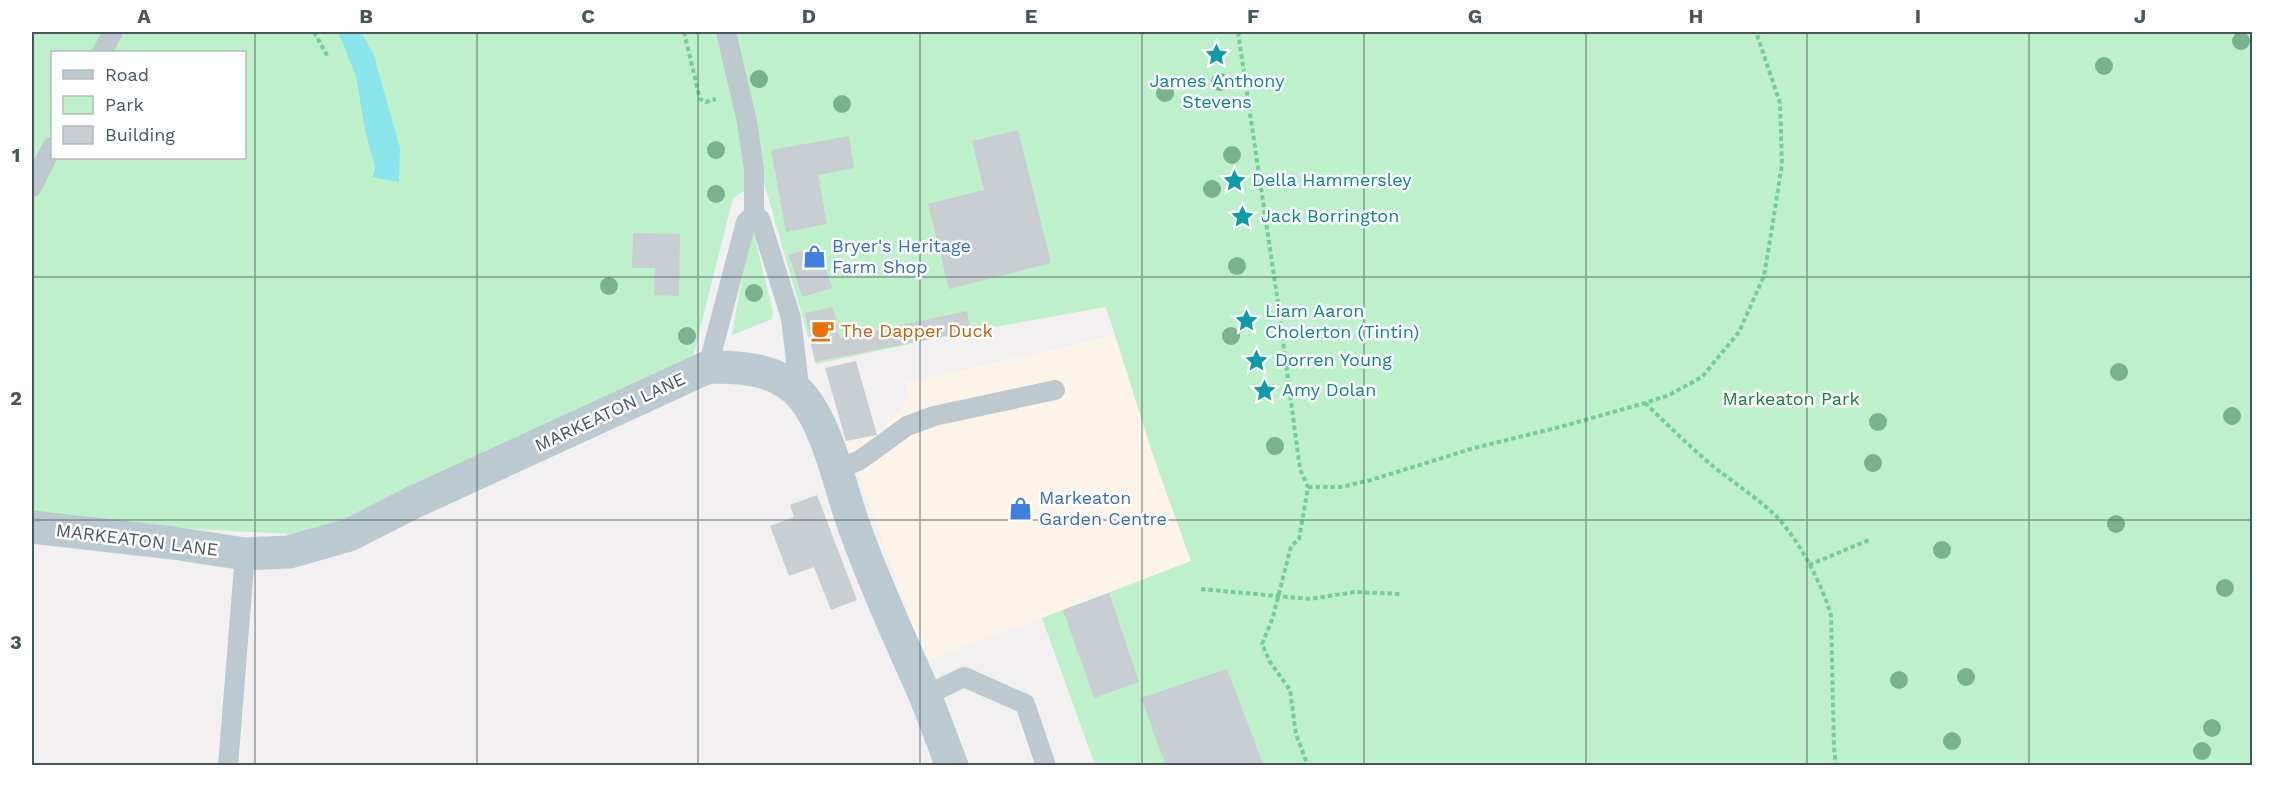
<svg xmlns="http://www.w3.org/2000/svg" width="2284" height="797" font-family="'Work Sans',sans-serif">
	<rect width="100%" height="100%" fill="#f2f0f0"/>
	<path fill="#fcf4e9" d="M1115,335L1153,455L1191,562L926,661L846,441L877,435L908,400L906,383Z"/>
	<path fill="#bef0cb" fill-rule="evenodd" d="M32,32H2252V765H1095L1042,618L1191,561L1153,455L1106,307L971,331L816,364L763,179L733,198L692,361L445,470L359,515L294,534L152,527L32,511ZM52,52H244V158H52Z
		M753,230L773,312L772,319L732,335L750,232Z"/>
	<path fill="#8be5ed" d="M338,32H361L373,53L400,148L399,182L372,177L375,170L374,163L365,130L356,76Z"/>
	<path fill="#c9ced2" d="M1018,130L1051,263L949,289L928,204L984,190L972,141Z
		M849,136L854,168L818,175L827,224L786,232L771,150Z
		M633,233L680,234L679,296L654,295L655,268H632Z
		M818,245L832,288L802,297L789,255Z
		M833,307L840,338L967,311L971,331L815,362L805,313Z
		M856,361L877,435L846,441L825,368Z
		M817,495L857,600L831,610L814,567L789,576L770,526L794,517L790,505Z
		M1109,593L1139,682L1094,698L1063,610Z
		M1227,669L1264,766H1166L1141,698Z"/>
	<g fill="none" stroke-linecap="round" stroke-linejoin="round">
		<path stroke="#76ce97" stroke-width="4" stroke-dasharray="4.5 3" stroke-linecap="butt" d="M314,32L328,57
			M684,32L700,99L706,102L716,99
			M1238,32L1277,296L1300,469L1308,487L1299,539L1291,546L1273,617L1262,644L1270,662L1290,690L1296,734L1308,766
			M1645,403C1668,425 1691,448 1715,468C1735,483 1755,497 1773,513C1797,536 1823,585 1831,616L1834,748L1836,766
			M1308,487H1341L1371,480L1474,448L1560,427L1645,403L1669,395L1702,377L1739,332L1764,276L1773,222L1782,164L1780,103L1756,32
			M1809,565L1869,540
			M1201,589L1310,599L1355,592L1401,594"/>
		<path stroke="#bdc9cf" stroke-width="20" d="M726,32L747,122L754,169V215
			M102,52L113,32
			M32,187L52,147
			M708,367L746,222L754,215L760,219L791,318L800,394
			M836,470L860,460L907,426L934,416L1055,390
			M925,696L964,677L1025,704L1046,766
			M228,766L245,554"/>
		<path stroke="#bbc9d1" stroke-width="33" d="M32,527L173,543L245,554L289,552L349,535L412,503L708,367C740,367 777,368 801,395C829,427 840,489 855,529C875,585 900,639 924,693C934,717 942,741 952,766"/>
	</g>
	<g fill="#7ab28e">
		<circle cx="2241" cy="41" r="9"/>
		<circle cx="2104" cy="66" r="9"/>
		<circle cx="759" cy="79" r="9"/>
		<circle cx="1220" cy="82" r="9"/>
		<circle cx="1165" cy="93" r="9"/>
		<circle cx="842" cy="104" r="9"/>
		<circle cx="716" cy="150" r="9"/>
		<circle cx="1232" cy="155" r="9"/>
		<circle cx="1212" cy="189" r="9"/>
		<circle cx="716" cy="194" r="9"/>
		<circle cx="1237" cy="266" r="9"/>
		<circle cx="609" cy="286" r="9"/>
		<circle cx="754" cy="293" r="9"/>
		<circle cx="687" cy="336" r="9"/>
		<circle cx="1231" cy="336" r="9"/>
		<circle cx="2119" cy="372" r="9"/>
		<circle cx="2232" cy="416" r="9"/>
		<circle cx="1878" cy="422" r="9"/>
		<circle cx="1275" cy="446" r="9"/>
		<circle cx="1873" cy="463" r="9"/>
		<circle cx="2116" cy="524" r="9"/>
		<circle cx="1942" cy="550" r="9"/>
		<circle cx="2225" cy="588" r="9"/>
		<circle cx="1966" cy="677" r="9"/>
		<circle cx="1899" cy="680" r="9"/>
		<circle cx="2212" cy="728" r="9"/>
		<circle cx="1952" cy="741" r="9"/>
		<circle cx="2202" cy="751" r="9"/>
	</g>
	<path fill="none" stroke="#47565d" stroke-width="1.5" stroke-opacity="0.55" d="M255,32V766M477,32V766M698,32V766M920,32V766M1142,32V766M1364,32V766M1586,32V766M1807,32V766M2029,32V766M32,277H2252M32,520H2252"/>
	<defs>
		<symbol id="sight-bare" viewBox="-9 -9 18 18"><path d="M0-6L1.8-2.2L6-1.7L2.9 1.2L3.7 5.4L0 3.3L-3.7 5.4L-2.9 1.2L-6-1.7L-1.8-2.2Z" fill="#0f9aa8" stroke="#fff" stroke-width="2.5" paint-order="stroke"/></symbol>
		<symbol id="shop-bare" viewBox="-9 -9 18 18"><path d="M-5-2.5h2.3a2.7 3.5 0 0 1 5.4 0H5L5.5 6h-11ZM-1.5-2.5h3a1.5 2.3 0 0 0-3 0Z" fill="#3f7fe0" stroke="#fff" stroke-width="2.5" paint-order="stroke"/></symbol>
		<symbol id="cafe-bare" viewBox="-9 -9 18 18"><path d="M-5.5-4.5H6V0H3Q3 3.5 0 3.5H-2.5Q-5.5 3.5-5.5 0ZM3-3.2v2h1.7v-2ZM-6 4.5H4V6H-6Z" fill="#e8710a" stroke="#fff" stroke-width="2.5" paint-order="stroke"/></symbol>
	</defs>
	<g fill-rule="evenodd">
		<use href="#sight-bare" x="1200" y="38" width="33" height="33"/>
		<use href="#sight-bare" x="1218" y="164" width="33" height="33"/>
		<use href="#sight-bare" x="1226" y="200" width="33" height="33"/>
		<use href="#shop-bare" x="798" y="240" width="33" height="33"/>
		<use href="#sight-bare" x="1230" y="304" width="33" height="33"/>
		<use href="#cafe-bare" x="806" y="314" width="33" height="33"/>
		<use href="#sight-bare" x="1240" y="344" width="33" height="33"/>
		<use href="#sight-bare" x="1248" y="374" width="33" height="33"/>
		<use href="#shop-bare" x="1004" y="492" width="33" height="33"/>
	</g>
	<g text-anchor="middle" stroke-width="5" stroke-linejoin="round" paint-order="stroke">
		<g font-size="18" fill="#0d838f" stroke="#fff" text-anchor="start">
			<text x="1217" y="87" text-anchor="middle">James Anthony<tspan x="1217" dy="21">Stevens</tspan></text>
			<text x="1252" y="186">Della Hammersley</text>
			<text x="1261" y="222">Jack Borrington</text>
			<text x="1265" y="317">Liam Aaron<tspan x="1265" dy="21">Cholerton (Tintin)</tspan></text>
			<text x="1275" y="366">Dorren Young</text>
			<text x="1282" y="396">Amy Dolan</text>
		</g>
		<g font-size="18" fill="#366cbe" stroke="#fff" text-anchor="start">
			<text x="832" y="252">Bryer's Heritage<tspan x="832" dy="21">Farm Shop</tspan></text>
			<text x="1039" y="504">Markeaton<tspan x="1039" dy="21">Garden Centre</tspan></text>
		</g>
		<g font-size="18" fill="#c56008" stroke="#fff" text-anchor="start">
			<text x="841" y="337">The Dapper Duck</text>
		</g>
		<g font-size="18" fill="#17803d" stroke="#fff">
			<text x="1791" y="405">Markeaton Park</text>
		</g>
		<g font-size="18" fill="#47565d" stroke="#fff">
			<text transform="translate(610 412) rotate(-25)" y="6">MARKEATON LANE</text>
			<text transform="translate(137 540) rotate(7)" y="6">MARKEATON LANE</text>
		</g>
	</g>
	<rect width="2284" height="797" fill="none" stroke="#ffffff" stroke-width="66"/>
	<rect x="51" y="51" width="195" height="108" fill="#ffffff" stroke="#b5bbbe" stroke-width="1.5"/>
	<rect x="63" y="70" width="30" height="9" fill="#bbc9d1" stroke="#b5bbbe" stroke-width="1.5"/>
	<text x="105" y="81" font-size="18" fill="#47565d">Road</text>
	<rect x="63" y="96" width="30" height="18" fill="#bef0cb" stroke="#b5bbbe" stroke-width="1.5"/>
	<text x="105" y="111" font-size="18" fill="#47565d">Park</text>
	<rect x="63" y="126" width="30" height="18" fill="#c9ced2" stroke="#b5bbbe" stroke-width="1.5"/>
	<text x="105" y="141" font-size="18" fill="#47565d">Building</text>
	<rect x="33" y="33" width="2218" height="731" fill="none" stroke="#47565d" stroke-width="2"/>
	<g font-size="20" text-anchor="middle" font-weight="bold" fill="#47565d">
		<text x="144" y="23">A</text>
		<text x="366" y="23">B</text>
		<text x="588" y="23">C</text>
		<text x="809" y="23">D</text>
		<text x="1031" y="23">E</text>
		<text x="1253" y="23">F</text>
		<text x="1475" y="23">G</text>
		<text x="1696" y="23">H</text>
		<text x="1918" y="23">I</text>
		<text x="2140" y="23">J</text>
		<text x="16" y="162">1</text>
		<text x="16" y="405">2</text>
		<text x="16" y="649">3</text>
	</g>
</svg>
